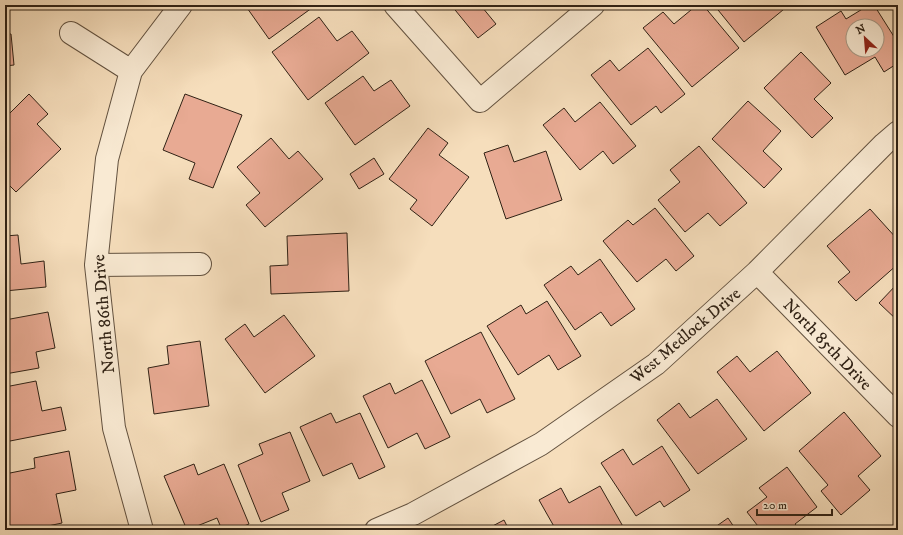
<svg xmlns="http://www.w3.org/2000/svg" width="903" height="535" font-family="'IM FELL DW Pica',serif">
	<rect width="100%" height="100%" fill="#f6debc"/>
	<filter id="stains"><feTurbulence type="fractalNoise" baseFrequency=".005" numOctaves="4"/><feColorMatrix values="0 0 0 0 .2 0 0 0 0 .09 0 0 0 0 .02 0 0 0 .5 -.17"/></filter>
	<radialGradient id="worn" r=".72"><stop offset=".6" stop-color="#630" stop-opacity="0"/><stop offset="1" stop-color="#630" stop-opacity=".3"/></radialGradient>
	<path fill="#e8aa93" stroke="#302215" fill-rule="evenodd" d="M245,5H316L269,39Z
		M451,5H484L482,7L496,24L478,38Z
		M697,5H703L739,48L692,87L643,28L663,12L674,24Z
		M714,5H789L744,42Z
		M869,5H874L898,43V63L884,72L875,57L845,75L816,27L841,11L846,19ZM853,26H877V50H853Z
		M319,17L337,41L352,31L369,53L308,100L272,52Z
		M5,34H11L14,65L5,66Z
		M648,48L685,94L661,113L656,106L631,125L591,75L610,60L619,71Z
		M801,52L831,83L814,99L833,118L812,138L764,88Z
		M363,76L374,91L391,80L410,106L355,145L325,103Z
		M29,94L48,114L37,124L61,149L16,192L5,181V118Z
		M185,94L242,115L213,188L189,179L195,163L163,150Z
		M748,101L781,131L763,151L782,169L764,188L712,139Z
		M600,102L636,146L613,164L603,151L580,170L543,125L564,108L575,122Z
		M428,128L448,143L439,155L469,177L432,226L410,209L417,200L389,179Z
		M271,138L289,159L298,151L323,179L265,227L246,205L260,193L237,167Z
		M508,145L514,162L546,151L562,200L506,219L484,153Z
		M699,146L747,203L720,226L708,213L685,232L658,200L680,182L670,170Z
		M374,158L384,174L359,189L350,174Z
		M655,208L694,256L676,271L666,259L637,282L603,241L628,220L633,225Z
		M870,209L898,240V264L856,301L838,282L850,272L827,246Z
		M347,233L349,291L271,294L270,266L288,265L287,236Z
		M18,235L21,264L44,261L46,287L5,291V236Z
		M600,259L635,309L611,326L601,312L575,330L544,285L571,266L578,275Z
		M898,283V321L879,303Z
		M547,301L581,356L558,370L549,355L518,375L487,326L521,305L526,314Z
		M48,312L55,348L36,352L39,368L5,374V320Z
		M284,315L315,356L265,393L225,339L245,324L254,337Z
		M481,332L515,399L487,413L480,399L451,414L425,361Z
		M200,341L209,406L154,414L148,368L169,364L167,346Z
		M777,351L811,393L764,431L717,372L737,356L750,372Z
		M422,380L450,437L425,449L417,433L388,448L363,396L390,383L395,394Z
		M36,381L42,411L61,407L66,430L5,442V387Z
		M717,399L747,439L698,474L657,420L679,403L690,418Z
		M844,412L881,456L858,476L870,490L841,515L821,491L828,485L799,451Z
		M331,413L336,423L360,413L385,467L359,479L352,463L323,476L300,427Z
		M290,432L310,481L282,493L289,510L261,522L238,465L263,454L259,444Z
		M662,446L690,490L664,507L660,501L636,516L601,463L623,449L633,465Z
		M69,451L76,490L56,494L62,523L29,530H5V474L35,468L34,458Z
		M194,464L198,475L224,464L249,524L234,530H222L217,518L187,530L164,476Z
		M787,467L817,507L795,524L800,530H761L747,512L767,497L759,488Z
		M600,486L625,530H556L539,500L561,488L569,503Z
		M728,518L736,530H711Z
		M504,520L509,530H485Z"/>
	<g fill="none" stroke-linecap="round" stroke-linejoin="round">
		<defs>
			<path id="street" d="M395,5L480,101L593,5
				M71,33L131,71
				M96,265L200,264
				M757,272L898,416
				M142,530L114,428L96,265L107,159L131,71L181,5
				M376,530L413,514L541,444L656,364L757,272L884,144L898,132"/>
		</defs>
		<use href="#street" stroke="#62513f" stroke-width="24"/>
		<use href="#street" stroke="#f9ead3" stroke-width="22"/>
	</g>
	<g text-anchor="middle" stroke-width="3" stroke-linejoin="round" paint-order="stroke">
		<g font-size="17" fill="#302215" stroke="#f9ead3">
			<text transform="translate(103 314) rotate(-95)" y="6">North 86th Drive</text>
			<text transform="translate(685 335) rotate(-40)" y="6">West Medlock Drive</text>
			<text transform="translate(828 344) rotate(46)" y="6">North 85th Drive</text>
		</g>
	</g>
	<rect width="903" height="535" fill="none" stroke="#f6debc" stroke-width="20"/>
	<rect x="6" y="6" width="891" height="523" fill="none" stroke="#302215" stroke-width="2"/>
	<rect x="10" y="10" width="883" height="515" fill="none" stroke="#302215"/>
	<g transform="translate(865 38) rotate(334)"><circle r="19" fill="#f9ead3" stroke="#a99a87"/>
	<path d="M0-3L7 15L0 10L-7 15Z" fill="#8f2418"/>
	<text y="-6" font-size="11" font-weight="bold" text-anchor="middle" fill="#302215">N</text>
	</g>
	<path d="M757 509v6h75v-6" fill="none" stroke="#302215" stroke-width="2"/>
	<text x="763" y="509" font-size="12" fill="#302215" stroke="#f9ead3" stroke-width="3" paint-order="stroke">20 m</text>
	<rect width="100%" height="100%" filter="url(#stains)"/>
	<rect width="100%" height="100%" fill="url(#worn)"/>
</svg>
